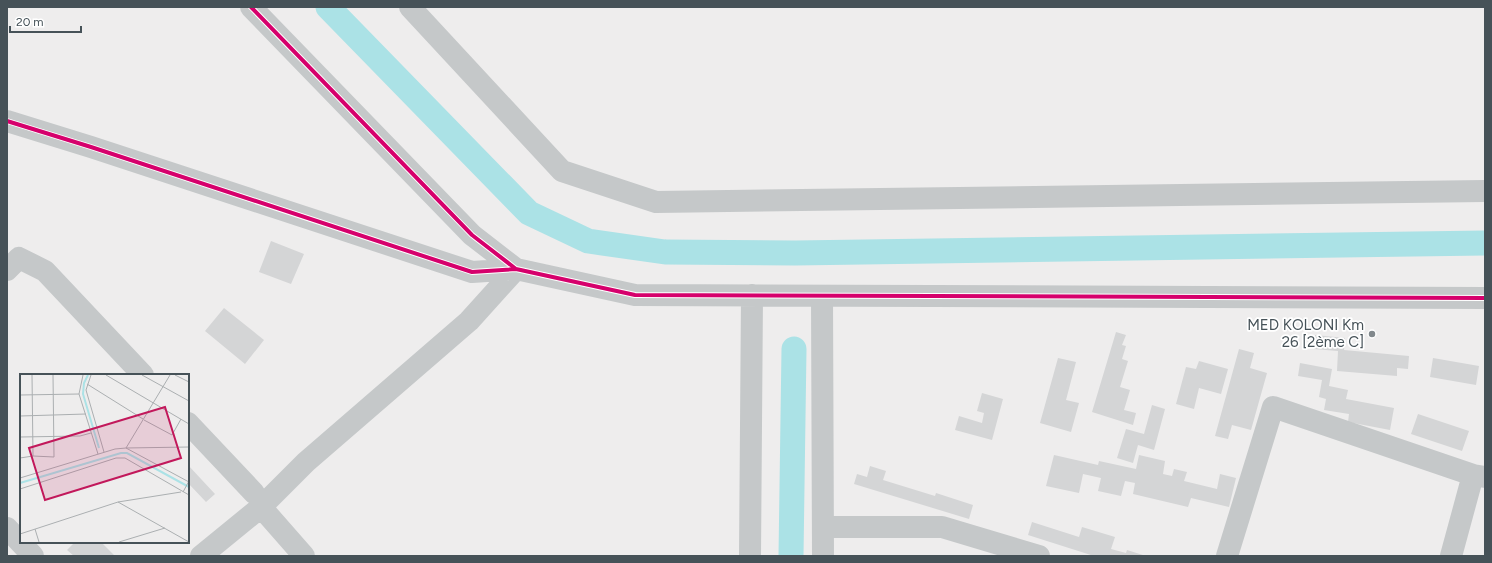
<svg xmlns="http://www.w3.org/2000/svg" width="1492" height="563" font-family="Figtree,sans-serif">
	<rect width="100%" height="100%" fill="#eeeded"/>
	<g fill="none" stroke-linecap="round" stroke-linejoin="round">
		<path stroke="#abe2e6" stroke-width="25" d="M328,7L529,213L588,241L665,252L795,253L1485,243
			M791,556L794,349"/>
	</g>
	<path fill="#d4d5d6" d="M271,241L304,254L291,284L259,272Z
		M224,308L264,340L245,364L205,331Z
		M1116,332L1126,335L1122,345L1126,346L1122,359L1128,361L1120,387L1130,390L1124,410L1136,413L1133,425L1092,412Z
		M1315,335L1345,338L1344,350L1409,356L1408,369L1397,368V376L1337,371L1338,351L1314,349Z
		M1239,349L1254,353L1250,368L1267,373L1251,430L1232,425L1228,439L1215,436Z
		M1058,358L1076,362L1066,400L1079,403L1071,432L1040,423Z
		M1433,358L1479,366L1476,385L1430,377Z
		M1199,361L1228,369L1221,394L1199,388L1194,409L1176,404L1186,367L1196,369Z
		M1300,363L1332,369L1329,386L1348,390L1346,399L1394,408L1390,430L1348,422L1349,414L1324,410L1326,399L1319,397L1322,380L1298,376Z
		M982,393L1003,399L992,440L955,430L959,416L982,423L984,413L977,411Z
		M1152,405L1165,409L1154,450L1138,445L1133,463L1117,458L1126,429L1144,434Z
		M1418,414L1469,431L1462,451L1411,434Z
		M1054,455L1098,465L1099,461L1136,469L1139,455L1165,461L1163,474L1172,476L1174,469L1187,472L1184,481L1217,489L1220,474L1236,478L1229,507L1191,498L1188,507L1133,494L1135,483L1125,481L1121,496L1098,491L1101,478L1083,474L1079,493L1046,486Z
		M188,465L215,494L206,502L188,483Z
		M870,466L886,471L883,480L935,496L936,493L973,505L969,519L854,484L857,474L867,477Z
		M1032,522L1079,537L1082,527L1115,537L1111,549L1126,553L1127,550L1146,556H1094L1028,535Z
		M75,542H101L115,556H74L67,550Z"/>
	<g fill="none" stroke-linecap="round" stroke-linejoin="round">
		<path stroke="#c5c8c9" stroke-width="22" d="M251,7L472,235L516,269L635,295L1485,298
			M410,7L562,171L656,202L1485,191
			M7,121L91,147L472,272L516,269
			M7,270L19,258L45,271L143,375
			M822,296L823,556
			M188,423L254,493
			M261,507L304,556
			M823,527H942L1039,556
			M7,528L33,556
			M201,556L261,507L306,462L469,321L516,269
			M750,556L752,295
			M1227,556L1273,407L1473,475
			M1451,556L1473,475L1485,477"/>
		<defs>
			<path id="cycleway" d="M251,7L472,235L516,269L635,295L1485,298
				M7,121L91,147L472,272L516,269"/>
		</defs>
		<use href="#cycleway" stroke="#fff" stroke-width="6"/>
		<use href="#cycleway" stroke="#d6006c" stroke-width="4"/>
	</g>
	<circle fill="#81888c" stroke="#fff" stroke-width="1.5" cx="1372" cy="334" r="4"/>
	<g text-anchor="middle" stroke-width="3.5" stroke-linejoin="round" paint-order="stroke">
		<g font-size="15" fill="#465258" stroke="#fff" text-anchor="end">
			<text x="1364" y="330">MED KOLONI Km<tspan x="1364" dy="17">26 [2ème C]</tspan></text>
		</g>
	</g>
	<g transform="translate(20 374)">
		<rect width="169" height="169" fill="#eeeded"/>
		<path fill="none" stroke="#abe2e6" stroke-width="2" d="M68,1L64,9L63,20L79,74M0,109L101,79H107L169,113"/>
		<path fill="none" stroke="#abafb1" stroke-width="1" d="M63,1L59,20L78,80M71,1L66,16L84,78M86,1L169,50M122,1L169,27M155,1L169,8M67,10L123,45M0,21L59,20M0,42L66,40M124,46L152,61L161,45M0,63L60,62L71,59M106,74L150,1M106,74L169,73M13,82L34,83L33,1M0,84L13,82L12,1M0,104L95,75L106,74L169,108M0,115L96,84H105L169,121M163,118L169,107M98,128L169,168M15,155L19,168M0,160L98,128L161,118M99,168L145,154"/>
		<path fill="#c2185b" fill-opacity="0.15" stroke="#c2185b" stroke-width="2" d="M145,33L161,84L25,126L9,74Z"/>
		<rect width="169" height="169" fill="none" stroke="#465258" stroke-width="2"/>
	</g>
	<rect width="1492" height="563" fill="none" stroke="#465258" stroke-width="16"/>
	<path d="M10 26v6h71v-6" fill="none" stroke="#465258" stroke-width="2"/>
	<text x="16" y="26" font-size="12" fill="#465258" stroke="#ffffff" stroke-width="3" paint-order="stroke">20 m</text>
</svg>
